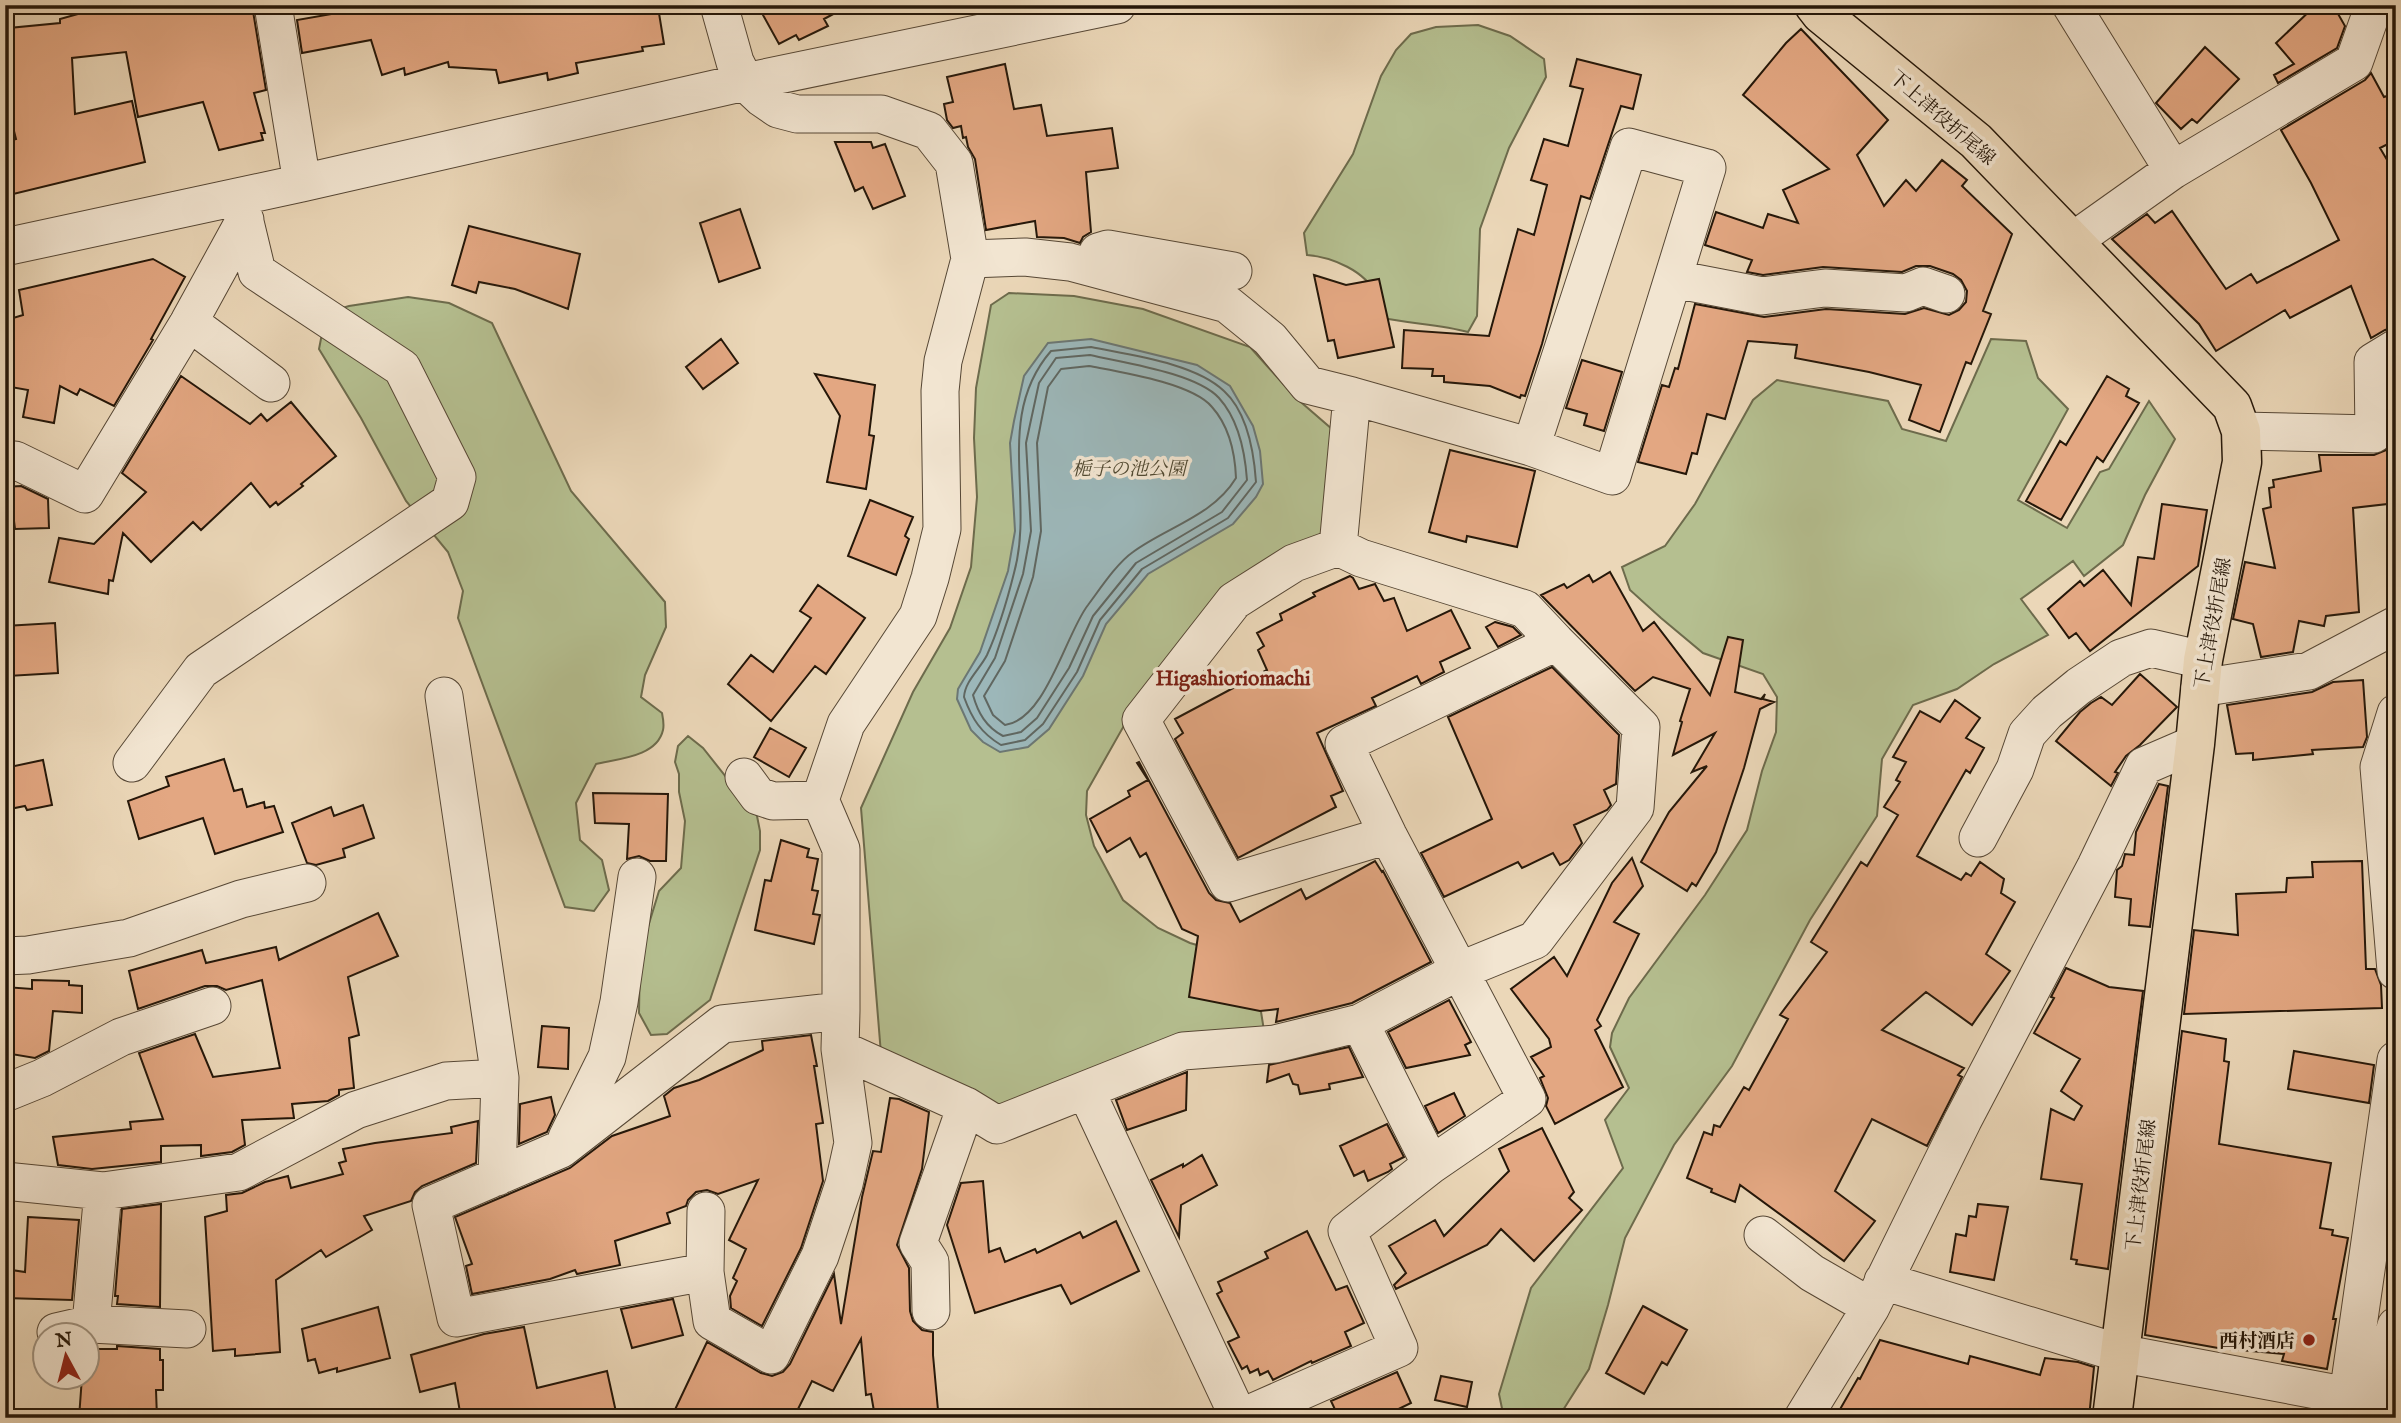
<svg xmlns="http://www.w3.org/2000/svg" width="2401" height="1423" font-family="'IM FELL English','Noto Serif JP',serif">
	<rect width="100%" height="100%" fill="#ebd7b8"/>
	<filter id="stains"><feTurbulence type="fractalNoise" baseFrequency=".00286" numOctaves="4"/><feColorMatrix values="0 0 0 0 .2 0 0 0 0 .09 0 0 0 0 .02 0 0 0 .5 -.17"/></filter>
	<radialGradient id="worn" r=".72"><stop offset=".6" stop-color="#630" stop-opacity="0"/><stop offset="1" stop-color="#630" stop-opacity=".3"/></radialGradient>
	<path fill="#b5bf90" stroke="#6d6b4c" stroke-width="2" d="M1478,25L1510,36L1544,59L1546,77L1509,148L1480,229L1477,316L1468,332C1439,324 1409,324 1379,317C1378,311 1379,301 1376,295C1366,271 1332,257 1307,255L1304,233L1353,154L1381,76L1396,50L1411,34L1436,27Z
		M1009,293L1074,296L1143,309L1250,347L1295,397L1340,436L1331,524L1126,722L1087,791L1086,815L1094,846L1123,900L1158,928L1190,943L1253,961L1265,1037L997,1110L881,1054L861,808L913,692L950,628L971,567L977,497L974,438L976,388L991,305Z
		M408,297L449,303L492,323L571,491L665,602L666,627L645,675L641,697L662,713C663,718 664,726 663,730C657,757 617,759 596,764L576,803L580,840L602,860L609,890L594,911L565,907L458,618L463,591L448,552L406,501L361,418L319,349L326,313L349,306Z
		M1991,339L2026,341L2038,378L2068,409L2018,500L2067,528L2100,472L2109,469L2149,401L2175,439L2145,495L2123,545L2084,576L2073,561L2021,599L2048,635L1994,664L1957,689L1913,705L1882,759L1877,816L1810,920L1732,1066L1674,1145L1625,1238L1608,1305L1589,1369L1558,1418H1504L1499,1394L1531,1288L1623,1168L1605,1120L1629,1088L1610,1047L1612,1033L1629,998L1705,895L1747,830L1762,771L1776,732L1777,697L1763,674L1703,653L1661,618L1630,590L1622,567L1665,546L1695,504L1753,400L1777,380L1888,401L1902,429L1946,441Z
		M688,736L703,748L757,816L760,831V850L710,1000L667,1034L651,1035L639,1013L640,953L659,891L681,868L685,821L679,792V774L675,762L678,746Z"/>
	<path fill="#9cb7b9" stroke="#6c7773" stroke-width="2" d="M1091,339L1197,365L1230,386L1253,426L1260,451L1263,484L1256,497L1233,524L1148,574L1106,624L1083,676L1049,729L1028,747L1000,752L983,742L971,730L957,699L958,689L980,652L1008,571L1015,531L1010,443L1014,421L1024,376L1048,343Z"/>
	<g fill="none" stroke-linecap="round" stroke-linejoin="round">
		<path stroke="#606761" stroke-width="2" d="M1091,347C1130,355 1195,363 1224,391C1247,412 1254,453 1256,482L1228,518L1142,569L1100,620L1077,672L1043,724L1025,740L1001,745C981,733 972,719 964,697C965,681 980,669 987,655C997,633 1008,597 1014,573C1035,497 994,417 1051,351Z
			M1090,355C1124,363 1196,373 1219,398C1239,420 1245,452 1247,480L1222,512L1136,563L1093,616L1069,668L1037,718L1021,732L1003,736C986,727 978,713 973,695L995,658L1023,574L1031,531L1026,443L1039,383L1056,358Z
			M1089,366C1120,372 1192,383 1212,407C1229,426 1235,453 1236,478C1213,516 1167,527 1133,552C1117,563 1100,589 1088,605C1066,633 1046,720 1005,725L993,715L984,696L1005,661L1033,577L1041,531L1037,443L1048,387L1061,369Z"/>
	</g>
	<path fill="#e3a782" stroke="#251709" stroke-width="2" d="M110,5H252L266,90L254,93L265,133H261L263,140L219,150L203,102L138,117L126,52L72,58L75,114L132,101L145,162L5,196V142L16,139L5,95V60L9,28L60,23V19Z
		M348,5H651L652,7H658L664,44L642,47L643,51L576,63L578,73L548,80L547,73L499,83L496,70L449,67L448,62L405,75L404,68L382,75L371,40L302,53L297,20L349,11Z
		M781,5H850L824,19L828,26L799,40L796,35L779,44L763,15Z
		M2316,5H2333L2345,26L2337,48L2278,83L2274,75L2294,64L2276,43Z
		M1801,29L1888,120L1857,155L1884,206L1906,180L1916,191L1942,160L1967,180L1962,186L2012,234L1983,311L1991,314L1971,364L1966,362L1940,432L1909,420L1921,385L1869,372L1795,358L1797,345L1748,341L1725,419L1707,414L1697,454L1692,453L1686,474L1638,462L1662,385L1669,387L1675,368L1678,369L1695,304L1764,317L1826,309L1905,314L1924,308L1949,315L1959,310L1966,302L1967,291L1961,280L1953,274L1930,266H1916L1902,272L1823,267L1763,275L1747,272L1752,260L1705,245L1716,212L1763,228L1768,214L1798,223L1783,190L1829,169L1743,95L1786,43Z
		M2205,47L2239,79L2197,123L2192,119L2181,129L2156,103Z
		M1577,59L1641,75L1633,109L1621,106L1590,199L1581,196L1542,344L1525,396L1521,395L1520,398L1490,386L1444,382V376H1432L1433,369L1402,368L1404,330L1489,336L1518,229L1534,235L1547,185L1531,180L1544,139L1568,146L1583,89L1570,86Z
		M1005,64L1014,109L1041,105L1047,136L1112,128L1118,168L1086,172L1091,232L1083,237L1080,243L1064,238L1037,237L1035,221L986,230L975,159L968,147L966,137L963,138L961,126L953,128L947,120L944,104L953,102L947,77Z
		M2371,73L2384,97L2396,93V140L2380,148L2396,175V327L2385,330L2371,338L2351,286L2290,318L2285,310L2216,351L2199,324L2112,239L2147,214L2155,223L2172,211L2226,289L2251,274L2257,283L2339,240L2311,183L2281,130L2365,80Z
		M835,142H871L873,148L885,144L905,196L873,209L863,187L855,191Z
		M740,209L760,268L719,282L700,223Z
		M469,226L580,254L568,309L515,289L479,282L476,293L452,285Z
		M153,259L185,277L151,339L153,340L114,406L80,389L77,395L60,386L54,423L23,417L28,390L5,386V359L13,318L23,315L19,290Z
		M1314,275L1346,285L1379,279L1394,347L1338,358L1334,340L1328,341Z
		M721,339L738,363L703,389L686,367Z
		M1582,360L1622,372L1604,431L1584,425L1587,414L1566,408Z
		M815,374L875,385L869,435L874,436L866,489L827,482L840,416Z
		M181,376L250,424L261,414L267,421L291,402L336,456L301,484L303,486L278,505L276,502L270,507L251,483L201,530L193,522L151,562L123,533L113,581L109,580L108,594L49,582L59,538L94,544L146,492L122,473Z
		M2107,376L2129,389L2126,396L2139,403L2103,462L2097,457L2061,520L2026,501L2060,441L2066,445Z
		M2391,448L2396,476V503L2353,508L2359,612L2326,616L2324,626L2299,621L2293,652L2261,657L2253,624L2233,619L2245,562L2275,568L2263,509L2271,507L2269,488L2274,487L2273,480L2321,471L2319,455H2374Z
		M1450,450L1535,471L1517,547L1467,536L1466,542L1429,532Z
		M21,486L48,499L49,528L15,529L14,521H5V487Z
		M870,500L913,517L905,536L909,539L896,575L848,556Z
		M2162,504L2207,510L2198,566L2090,651L2076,633L2069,638L2048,609L2080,581L2084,586L2103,570L2131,605L2138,557L2154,559Z
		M1610,572L1643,631L1654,622L1710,695L1728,637L1743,640L1735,692L1761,699L1765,694L1763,699L1774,702L1760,709L1744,768L1716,852L1696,886L1692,883L1687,891L1641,862L1669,812L1707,766L1692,772L1715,733L1673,755L1682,722L1680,721L1690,689L1653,677L1635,691L1541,595L1564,584L1567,588L1589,575L1593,582Z
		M1350,576L1353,578L1359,589L1375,584L1384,601L1394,598L1407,631L1451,610L1470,648L1440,662L1444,672L1421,684L1417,676L1372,698L1376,706L1317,733L1343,791L1331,796L1336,807L1238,858L1175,739L1183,733L1175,719L1267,670L1258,650L1264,646L1257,633L1282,620L1280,614L1315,596L1313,593Z
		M818,585L865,618L826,674L815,666L771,721L728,684L751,655L773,672L811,618L800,611Z
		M1495,622L1513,627L1521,635L1498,647L1486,627Z
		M55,623L58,673L8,676L7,667H5V626Z
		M1552,667L1619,735L1616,784L1604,790L1611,805L1607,810L1574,825L1582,843L1569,860L1560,865L1553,853L1522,868L1518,862L1444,897L1421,853L1492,819L1448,717Z
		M2140,674L2177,707L2140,745L2126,756L2115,772L2118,773L2111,786L2056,741L2080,712L2091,703L2101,697L2112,705Z
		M2363,680L2367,737L2363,747L2312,750L2313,754L2253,760V753L2236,754L2227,705L2312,692L2333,682Z
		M1955,700L1980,718L1966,738L1984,748L1970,773L1966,770L1917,856L1961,880L1966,873L1971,876L1980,862L2004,879L2001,893L2015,902L1986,954L2010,971L1972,1025L1926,992L1882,1030L1964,1068L1958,1075L1962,1077L1927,1146L1872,1119L1835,1191L1875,1221L1844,1261L1740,1185L1735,1202L1711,1192L1712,1189L1687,1178L1704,1132L1712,1135L1714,1125L1720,1127L1744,1087L1749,1090L1788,1019L1780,1015L1827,952L1811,942L1861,862L1867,866L1898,815L1884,807L1900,782L1896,780L1906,762L1893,757L1920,711L1940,722Z
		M770,728L806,748L789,777L754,757Z
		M224,759L234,791L242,789L247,807L264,802L265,808L274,806L283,832L215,854L203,818L139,839L128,801L169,786L166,777Z
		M43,760L52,805L27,810L25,806L5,810V768Z
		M1139,762L1209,893L1216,900L1230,903L1240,922L1301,889L1306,899L1375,861L1382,872L1383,871L1431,962L1352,1003L1276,1022L1278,1009L1260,1011L1189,997L1198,936L1182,929L1146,853L1140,857L1130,838L1107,852L1090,819L1130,796L1128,791L1148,780L1137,763Z
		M2159,784L2168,786L2150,927L2129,925L2131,899L2115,897L2117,870L2122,866L2125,854L2134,855L2136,832Z
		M593,793L668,794L666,861H650L639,856L627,859L629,824L595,823Z
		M363,805L374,838L343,849L345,857L316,865L307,863L292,823L331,807L334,816Z
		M781,840L809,849L807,857L818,859L812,890L818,891L813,914L820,915L814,944L755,930L765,880L771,881Z
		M1632,858L1643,886L1614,922L1639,934L1597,1020L1601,1026L1595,1030L1623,1087L1555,1124L1546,1106L1548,1098L1540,1078L1544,1076L1531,1057L1551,1047L1549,1039L1511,989L1554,957L1567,976L1612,883Z
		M2362,861L2366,969H2375L2381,985L2382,1008L2184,1014L2194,930L2238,935L2236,894L2286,892L2287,878L2313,877L2312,862Z
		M378,913L398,956L348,977L359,1035L349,1038L354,1088L339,1090V1095L328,1101L292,1104L294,1118L242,1120L245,1145L232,1152L201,1156V1145L161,1146V1162L92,1169L58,1165L53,1137L131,1129L130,1122L163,1119L139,1053L195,1034L213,1077L280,1068L262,980L226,990L217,986H205L138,1009L129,971L202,950L206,963L276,947L279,960Z
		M2066,968L2109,987L2143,991L2108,1269L2076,1264L2077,1260L2071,1259L2082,1184L2041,1179L2051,1109L2074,1120L2082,1106L2061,1091L2080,1059L2034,1033L2054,998L2051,997Z
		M32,980L69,981V985L82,986V1013L53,1011L49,1051L35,1058L5,1053V987L32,989Z
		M1449,1000L1471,1042L1465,1045L1470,1055L1406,1068L1388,1032Z
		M542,1026L569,1028L568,1069L538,1067Z
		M2182,1031L2226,1039L2224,1061L2229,1062L2219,1144L2331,1163L2320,1228L2333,1230L2332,1235L2348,1238L2333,1319H2336L2327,1369L2282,1361L2284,1354L2218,1348L2145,1335Z
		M811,1035L817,1066H814L823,1123L816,1124L823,1181L801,1248L762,1326L731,1308L730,1296L737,1281L733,1278L746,1249L729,1240L758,1180L718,1194L707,1190L696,1192L688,1200L686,1206L667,1213L670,1223L615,1241L620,1265L577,1274L575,1270L550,1279L472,1294L466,1266L472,1264L455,1217L570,1168L612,1136L670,1116L664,1096L674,1088L699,1080L763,1050L762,1041Z
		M1349,1047L1363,1077L1329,1084L1330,1089L1300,1094L1298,1085L1293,1084L1289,1074L1267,1082L1269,1065Z
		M2294,1051L2374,1065L2369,1103L2288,1089Z
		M1187,1072L1186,1110L1127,1130L1116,1100Z
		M1454,1093L1465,1116L1438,1133L1425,1106Z
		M551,1097L555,1115L547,1132L519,1144L520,1104Z
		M890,1098L899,1099L929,1112L922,1169L897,1245L909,1268L910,1311L913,1321L922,1330L933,1332V1355L938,1410L875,1417L871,1394L866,1395L861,1339L833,1391L812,1381L798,1409L797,1418H671L707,1342L761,1373L772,1376L783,1372L790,1364L834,1274L841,1324L862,1197L873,1151L881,1152Z
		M478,1121L476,1163L422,1186L415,1192L411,1201L364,1216L372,1230L326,1257L321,1250L276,1280L280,1352L235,1356V1349L213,1351L205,1217L227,1211L226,1195L242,1193L265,1182L288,1176L291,1188L343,1174L339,1163L346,1161L343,1149L375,1143L452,1133L451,1127Z
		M1387,1124L1404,1157L1390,1164L1392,1169L1388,1172L1368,1181L1364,1171L1354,1176L1340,1146Z
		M1542,1128L1574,1192L1569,1198L1582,1210L1534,1261L1501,1229L1487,1245L1396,1289L1394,1285L1406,1273L1389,1246L1435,1220L1444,1236L1509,1171L1499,1149Z
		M1202,1155L1217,1185L1181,1205L1179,1237L1151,1180L1183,1164V1167Z
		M983,1181L989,1252L1000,1248L1005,1262L1035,1249L1037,1253L1080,1232L1083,1238L1116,1221L1139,1271L1071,1304L1061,1285L975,1313L947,1225L961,1183Z
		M161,1204L160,1307L117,1304L118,1296H115L122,1209Z
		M1978,1204L2008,1207L1994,1280L1950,1272L1956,1234L1966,1236L1969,1216L1976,1217Z
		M28,1217L79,1220L72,1300L5,1298V1269L25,1272Z
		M1307,1231L1336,1290L1347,1286L1364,1323L1345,1332L1351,1346L1312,1363L1311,1361L1273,1380L1268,1371L1260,1375L1258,1369L1250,1373L1247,1366L1242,1369L1228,1342L1239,1337L1217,1294L1222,1291L1218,1282L1268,1258L1265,1252Z
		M673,1299L683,1335L632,1348L621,1309Z
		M1643,1306L1687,1330L1667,1365L1662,1362L1644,1394L1606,1373Z
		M378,1307L390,1358L337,1372V1368L319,1373L315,1359L308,1361L302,1329Z
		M524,1327L537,1388L607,1371L616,1412L589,1418H461L455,1383L420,1392L411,1355L484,1334Z
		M1880,1340L1968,1364L1970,1356L2040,1375L2045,1358L2078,1362L2094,1367L2089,1418H1835L1858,1378L1860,1379Z
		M117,1346L160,1349V1360H163V1390H156L157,1418H79L82,1377H88V1349H117Z
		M1397,1372L1411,1403L1380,1418H1339L1331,1401Z
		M1441,1376L1472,1382L1467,1407L1435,1400Z"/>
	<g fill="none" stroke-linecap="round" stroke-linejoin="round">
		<defs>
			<path id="minor" d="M273,5L302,183
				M719,5L735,62L745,82L762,98L778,109L797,114H881L929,131L954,163L970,259L943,361L940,391L942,529L930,578L918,616L846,724L820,800L841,849V1011
				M2071,5L2173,170
				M2073,241L2173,170L2354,62L2371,14V5
				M5,247L302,183L745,82L1117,5
				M1098,252L1108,249L1233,271
				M970,259L1025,257L1070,262L1227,304L1270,339L1308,385L1352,396L1531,447L1612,476L1707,168L1629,147L1531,447
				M1674,279L1762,296L1825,288L1906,293L1923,286L1946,294
				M189,322L271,383
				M2241,431L2374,434L2373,362L2396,348
				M5,462L15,460L85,494L189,322L245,220
				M1338,547L1352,396
				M2200,688L2309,671L2396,625
				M2396,713L2379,767L2396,971
				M132,763L201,670L450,502L457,477L402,368L257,272L239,197
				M744,777L758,796L773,801L820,800
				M1978,838L2015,769L2027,734L2047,712L2079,686L2121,658L2151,648L2203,660
				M5,956L28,955L129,938L241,899L307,883
				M841,1011L840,1049L853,1143L844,1184L820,1256L771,1355L712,1321L705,1272L456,1318L431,1205L561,1149L722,1024Z
				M1360,1023L1431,1165
				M840,1049L966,1106L997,1125L1183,1051L1275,1044L1360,1023L1459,971L1535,940L1635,808L1641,727L1556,642L1525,609L1361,558L1338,547L1294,563L1234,601L1141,720L1228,883L1388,835
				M1086,1091L1239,1418
				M5,1093L42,1078L121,1037L212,1006
				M567,1138L607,1057L619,1002L637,877
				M497,1177L500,1078
				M5,1181L103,1191L239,1172L356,1110L446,1081L500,1078L444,696
				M1763,1235L1812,1273L1871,1307
				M705,1272L706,1211
				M1883,1281L2119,1353L2348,1396L2396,1398
				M931,1311L930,1262L918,1243L966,1106
				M91,1324L103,1191
				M56,1332L91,1324L187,1329
				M2348,1396L2396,1060
				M1240,1418L1399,1348L1347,1231L1431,1165L1527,1099L1388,835L1344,744L1556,642
				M1803,1418L1871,1307L1963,1120L2096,866L2144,766L2195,744
				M2367,1418L2396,1326"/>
			<path id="major" d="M1814,5L1821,14L1976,141L2232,406L2241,431L2242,462L2203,660L2195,744L2112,1418"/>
		</defs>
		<use href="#minor" stroke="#564735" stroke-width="39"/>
		<use href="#major" stroke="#251709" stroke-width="41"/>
		<use href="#minor" stroke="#f2e5d1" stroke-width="37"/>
		<use href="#major" stroke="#ebd7b8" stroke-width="38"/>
	</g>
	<circle fill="#8f2418" stroke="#f2e5d1" stroke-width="2.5" cx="2309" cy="1340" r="7"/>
	<g text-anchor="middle" stroke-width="7" stroke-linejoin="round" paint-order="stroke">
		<g font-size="19" fill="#251709" stroke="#f2e5d1">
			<text transform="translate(1943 117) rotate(41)" y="7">下上津役折尾線</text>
			<text transform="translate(2212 623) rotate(-80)" y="7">下上津役折尾線</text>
			<text transform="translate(2140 1185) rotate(-83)" y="7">下上津役折尾線</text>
		</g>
		<g font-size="19" font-style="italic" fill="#504932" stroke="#f2e5d1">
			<text x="1129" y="475">梔子の池公園</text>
		</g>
		<g font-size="19" font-weight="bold" fill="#251709" stroke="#f2e5d1" text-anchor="end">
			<text x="2295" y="1347">西村酒店</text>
		</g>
		<g font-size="21" font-weight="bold" fill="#7a1f14" stroke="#f2e5d1">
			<text x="1233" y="685">Higashioriomachi</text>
		</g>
	</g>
	<rect width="2401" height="1423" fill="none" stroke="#ebd7b8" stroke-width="28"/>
	<rect x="7" y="7" width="2387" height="1409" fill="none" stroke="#251709" stroke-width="3.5"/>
	<rect x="14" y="14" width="2373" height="1395" fill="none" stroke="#251709" stroke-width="2"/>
	<g transform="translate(66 1356) rotate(353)"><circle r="33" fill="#f2e5d1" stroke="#a09381" stroke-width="2"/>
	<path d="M0-5L12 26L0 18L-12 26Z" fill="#8f2418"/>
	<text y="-10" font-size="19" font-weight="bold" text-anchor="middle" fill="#251709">N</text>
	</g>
	<rect width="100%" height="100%" filter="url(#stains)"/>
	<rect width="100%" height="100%" fill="url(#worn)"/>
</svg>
